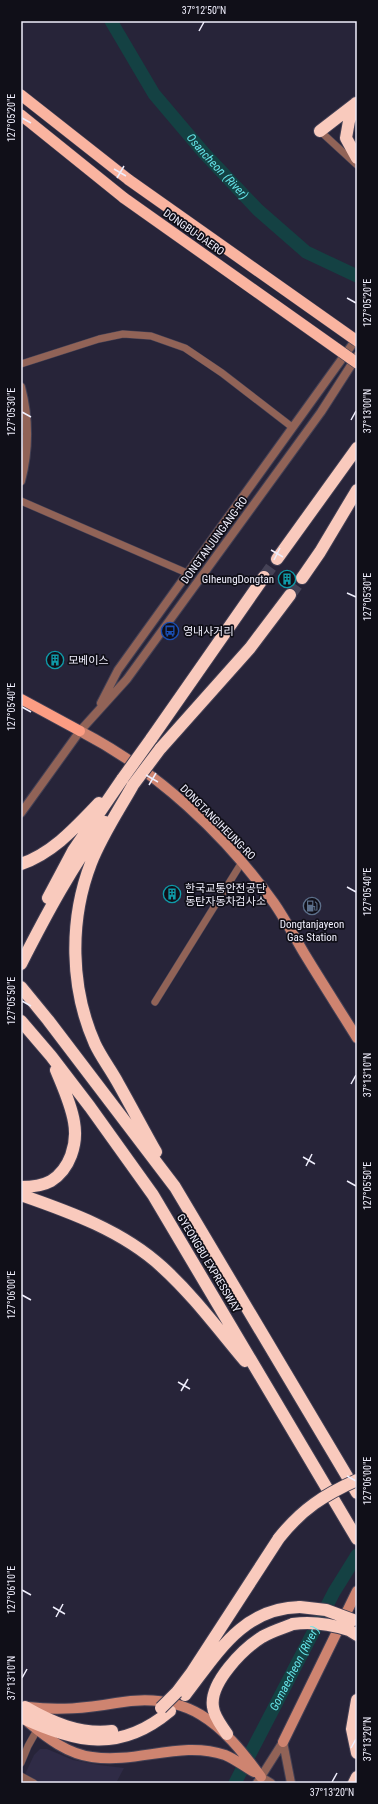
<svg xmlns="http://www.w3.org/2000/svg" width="378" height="1804" font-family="'Roboto Condensed','Noto Sans KR',sans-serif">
	<rect width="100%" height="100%" fill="#272439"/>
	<path fill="#2f2b46" d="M40,1749H47L73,1760L99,1765L124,1768L116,1783H21L34,1755Z"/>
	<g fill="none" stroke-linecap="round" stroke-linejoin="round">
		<g stroke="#144143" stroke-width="13">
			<path id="s1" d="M111,21L154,94L204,153L258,210L306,252L357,276"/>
			<path id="s2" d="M235,1783L334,1592L357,1555"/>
		</g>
		<path stroke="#454256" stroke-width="12" stroke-dasharray="12 6" stroke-linecap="butt" d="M264,577L277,559
			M290,595L302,578"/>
		<defs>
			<path id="minor" d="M320,131L357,165
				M21,364L99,339L123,334L151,336L185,348L222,373L292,427
				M21,501L187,573
				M155,1002L242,862
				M21,1763L28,1746L37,1730
				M21,1776L34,1783"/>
			<path id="tertiary" d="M21,387C29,418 29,450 21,481
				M101,703L118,670L357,338
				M21,813L80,731L127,679L321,412L357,356
				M283,1742L291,1783
				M261,1777L271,1783
				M257,1783L283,1742"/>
			<path id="secondary" d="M80,731C157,771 224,833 274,903C285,919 294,936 304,953C321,981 339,1009 357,1038
				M28,1707C59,1711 86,1708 116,1703C188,1690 222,1723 261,1777
				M29,1723C47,1738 68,1754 92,1757C137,1764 181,1740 225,1755C235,1759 245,1767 254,1772
				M283,1742L357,1591"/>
			<path id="primary" d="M21,699L80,731"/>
			<path id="trunk" d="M21,95L129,180
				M21,115L124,198"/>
			<path id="motorway" d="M356,103L349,121L346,138L357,158
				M320,131L355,104
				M277,559L357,448
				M302,578L320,552L357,490
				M151,739L264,577
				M160,749L250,648L290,595
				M133,785C119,810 102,835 91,863C69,920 70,988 95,1044C101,1057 111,1070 118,1083C131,1106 143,1129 156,1152
				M21,864C53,853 76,827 99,803
				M48,898L73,851L123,778
				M21,964C46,915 72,866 105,822
				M21,987L48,1020L175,1187L357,1493
				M21,1021L51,1056L90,1107L153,1195L357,1539
				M21,1187C31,1187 42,1186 51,1181C70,1169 78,1144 74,1122C71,1104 63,1087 56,1070
				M21,1195C70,1212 123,1231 162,1267C193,1295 218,1329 245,1361
				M349,1630L357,1635
				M177,1692L192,1672L279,1538
				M185,1695C217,1654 242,1608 300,1607
				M357,1700L352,1729L357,1753
				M25,1707C51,1722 80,1735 112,1731
				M21,1717C76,1743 120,1753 170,1711
				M227,1734C222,1726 214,1717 213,1707C209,1683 243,1649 262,1637C272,1631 283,1628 293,1624
				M354,1783L357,1777"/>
		</defs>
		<use href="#minor" stroke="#434054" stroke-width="8"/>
		<use href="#tertiary" stroke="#434054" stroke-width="10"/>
		<use href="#secondary" stroke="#434054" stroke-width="12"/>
		<use href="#primary" stroke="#434054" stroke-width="12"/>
		<use href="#trunk" stroke="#434054" stroke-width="12"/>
		<use href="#motorway" stroke="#434054" stroke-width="14"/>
		<use href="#minor" stroke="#916357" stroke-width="7"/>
		<use href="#tertiary" stroke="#916357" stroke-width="8"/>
		<use href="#secondary" stroke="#ce8470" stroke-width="10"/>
		<use href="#primary" stroke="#fc9d83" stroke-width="10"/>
		<use href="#trunk" stroke="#fab4a0" stroke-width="11"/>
		<use href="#motorway" stroke="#f9cabd" stroke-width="12"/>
		<defs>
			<path id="trunk-bridge" d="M129,180L357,341
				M124,198L357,363"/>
			<path id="motorway-bridge" d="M123,778L151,739
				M133,785L160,749
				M279,1538C302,1509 324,1495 357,1480
				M300,1607L326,1610L353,1620
				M293,1624C313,1621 330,1624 349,1630
				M161,1708L177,1692"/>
		</defs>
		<use href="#trunk-bridge" stroke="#434054" stroke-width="12" stroke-linecap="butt"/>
		<use href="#motorway-bridge" stroke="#434054" stroke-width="14" stroke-linecap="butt"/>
		<use href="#trunk-bridge" stroke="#fab4a0" stroke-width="11"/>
		<use href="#motorway-bridge" stroke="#f9cabd" stroke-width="12"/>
	</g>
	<path fill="none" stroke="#efeefc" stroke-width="1.5" d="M199,31L204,22M22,118L31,123M114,169L126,176M117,178L124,166M347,298L356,303M22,412L31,417M351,420L356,411M271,550L283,557M274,560L280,548M347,593L356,597M22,707L31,712M146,775L158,782M149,785L156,773M347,887L356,892M22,1001L31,1006M351,1084L356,1075M303,1157L315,1164M306,1166L312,1154M347,1181L356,1186M22,1295L31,1300M178,1382L190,1389M181,1391L188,1379M347,1476L356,1481M22,1590L31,1595M53,1607L65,1614M56,1617L63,1604M22,1678L27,1669M351,1748L356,1739M332,1782L337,1773"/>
	<defs>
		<symbol id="building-ring" viewBox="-11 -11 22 22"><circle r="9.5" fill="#100f18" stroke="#0f9aa8" stroke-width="1.5"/><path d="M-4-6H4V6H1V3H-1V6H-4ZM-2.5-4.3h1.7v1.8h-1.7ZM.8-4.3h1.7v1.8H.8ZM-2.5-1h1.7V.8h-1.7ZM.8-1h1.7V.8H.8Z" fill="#0f9aa8"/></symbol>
		<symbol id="bus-ring" viewBox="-11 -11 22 22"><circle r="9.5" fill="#100f18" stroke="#1a4fb4" stroke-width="1.5"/><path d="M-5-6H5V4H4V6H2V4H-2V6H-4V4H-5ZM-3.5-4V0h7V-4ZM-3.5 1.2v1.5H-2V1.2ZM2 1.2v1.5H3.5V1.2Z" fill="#1a4fb4"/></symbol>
		<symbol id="fuel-ring" viewBox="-11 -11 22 22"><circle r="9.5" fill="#100f18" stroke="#5c6f8a" stroke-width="1.5"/><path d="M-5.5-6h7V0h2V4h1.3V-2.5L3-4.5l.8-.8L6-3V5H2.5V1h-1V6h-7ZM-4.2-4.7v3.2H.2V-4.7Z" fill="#5c6f8a"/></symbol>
	</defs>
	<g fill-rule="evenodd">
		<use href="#building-ring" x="277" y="569" width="20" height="20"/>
		<use href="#bus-ring" x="160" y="621" width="20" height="20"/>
		<use href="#building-ring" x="45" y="650" width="20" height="20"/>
		<use href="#building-ring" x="162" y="884" width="20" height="20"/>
		<use href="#fuel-ring" x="302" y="896" width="20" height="20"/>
	</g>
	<g text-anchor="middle" stroke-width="3.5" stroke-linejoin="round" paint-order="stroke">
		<g font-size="11" fill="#efeefc" stroke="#100f18">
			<text transform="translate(194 232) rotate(35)" y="4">DONGBU-DAERO</text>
			<text transform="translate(214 540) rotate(-54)" y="4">DONGTANJUNGANG-RO</text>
			<text transform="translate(218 822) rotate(45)" y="4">DONGTANGIHEUNG-RO</text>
			<text transform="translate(209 1263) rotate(59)" y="4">GYEONGBU EXPRESSWAY</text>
		</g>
		<g font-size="11" fill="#efeefc" stroke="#100f18" text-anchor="start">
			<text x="274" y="583" text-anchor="end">GIheungDongtan</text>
			<text x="183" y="635">영내사거리</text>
			<text x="68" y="664">모베이스</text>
			<text x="185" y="892">한국교통안전공단<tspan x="185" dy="13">동탄자동차검사소</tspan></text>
			<text x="312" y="928" text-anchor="middle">Dongtanjayeon<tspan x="312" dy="13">Gas Station</tspan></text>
		</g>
		<g font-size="12" font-style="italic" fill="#64e3e7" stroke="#100f18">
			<text dy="4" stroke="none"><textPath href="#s1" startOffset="181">Osancheon (River)</textPath></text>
			<text dy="4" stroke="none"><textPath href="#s2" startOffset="129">Gomaecheon (River)</textPath></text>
		</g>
	</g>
	<rect width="378" height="1804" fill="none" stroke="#100f18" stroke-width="44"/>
	<rect x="22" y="22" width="334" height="1760" fill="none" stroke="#efeefc" stroke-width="1.5"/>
	<g font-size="10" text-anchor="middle" fill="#efeefc">
		<text x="204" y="14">37°12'50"N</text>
		<text transform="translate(11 118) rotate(-90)" y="4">127°05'20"E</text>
		<text transform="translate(367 303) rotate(-90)" y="4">127°05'20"E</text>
		<text transform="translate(367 411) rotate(-90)" y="4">37°13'00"N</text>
		<text transform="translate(11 412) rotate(-90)" y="4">127°05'30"E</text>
		<text transform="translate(367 597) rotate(-90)" y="4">127°05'30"E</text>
		<text transform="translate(11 707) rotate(-90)" y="4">127°05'40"E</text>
		<text transform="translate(367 892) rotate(-90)" y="4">127°05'40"E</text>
		<text transform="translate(11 1001) rotate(-90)" y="4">127°05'50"E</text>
		<text transform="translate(367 1075) rotate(-90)" y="4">37°13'10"N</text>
		<text transform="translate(367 1186) rotate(-90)" y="4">127°05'50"E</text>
		<text transform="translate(11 1295) rotate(-90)" y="4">127°06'00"E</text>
		<text transform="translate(367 1481) rotate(-90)" y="4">127°06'00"E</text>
		<text transform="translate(11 1590) rotate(-90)" y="4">127°06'10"E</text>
		<text transform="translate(11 1678) rotate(-90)" y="4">37°13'10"N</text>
		<text transform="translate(367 1739) rotate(-90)" y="4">37°13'20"N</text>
		<text x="332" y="1796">37°13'20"N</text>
	</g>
</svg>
